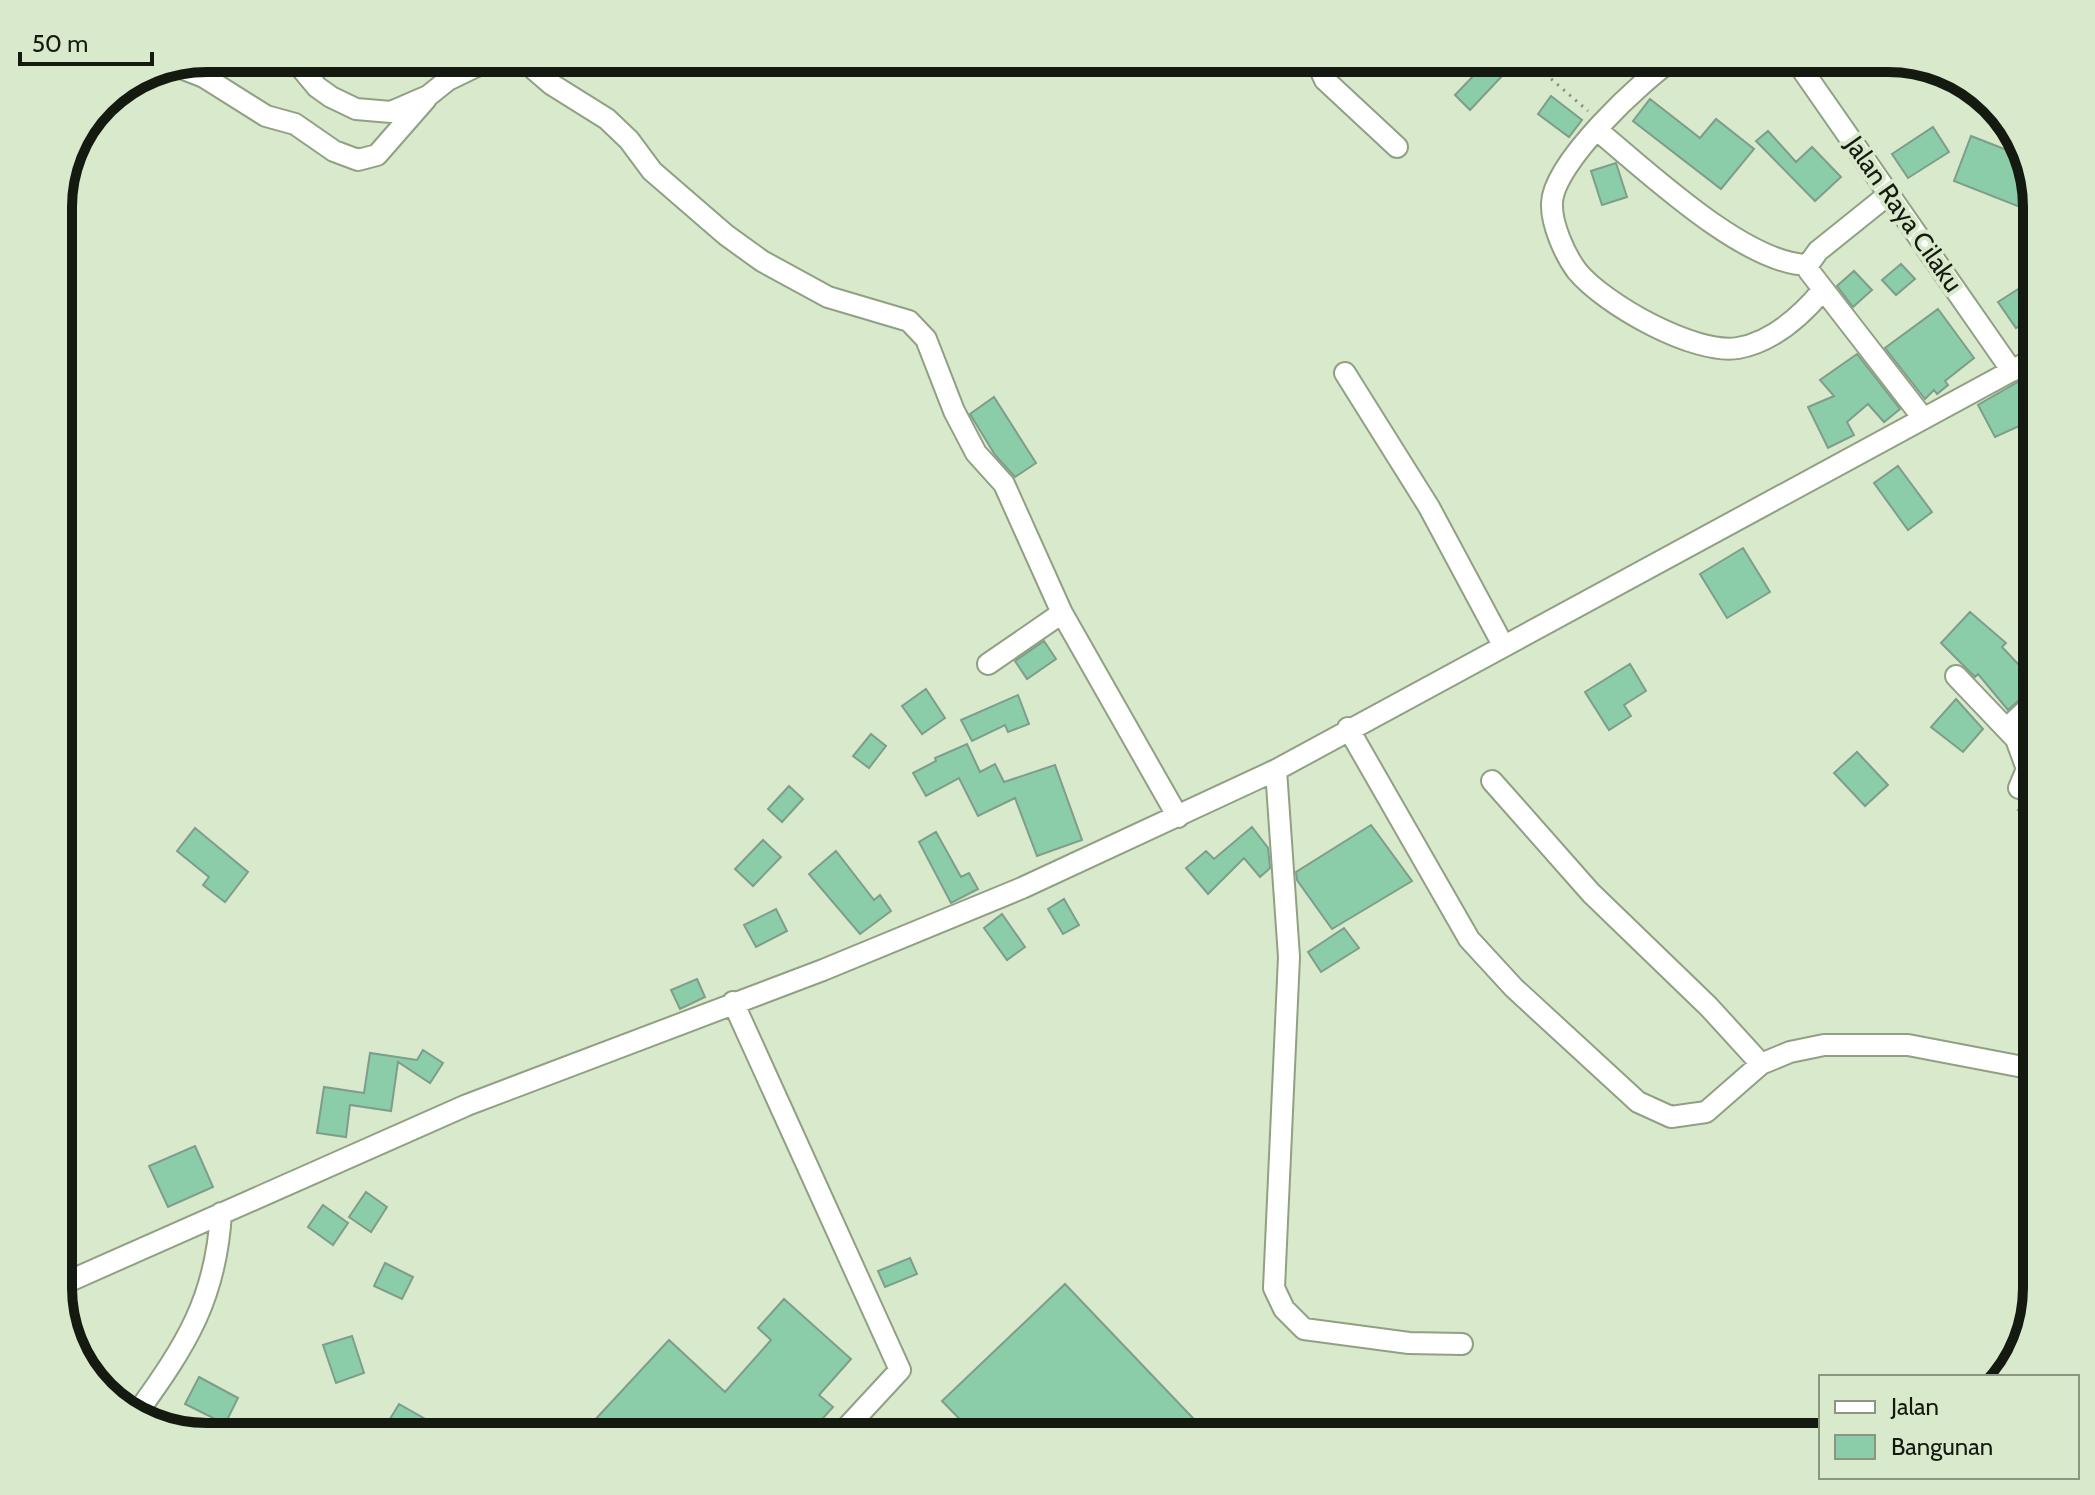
<svg xmlns="http://www.w3.org/2000/svg" width="2095" height="1495" font-family="Cabin,sans-serif">
	<rect width="100%" height="100%" fill="#d9e9cb"/>
	<path fill="#8bcda8" stroke="#7e9d8b" stroke-width="2" d="M1466,58H1519L1470,110L1455,95L1479,70Z
		M1551,96L1582,120L1569,137L1538,114Z
		M1650,99L1700,138L1716,119L1754,149L1721,189L1633,121Z
		M1933,127L1949,152L1908,178L1892,154Z
		M1768,131L1796,162L1812,147L1841,177L1815,201L1756,141Z
		M1971,136L2025,157L2031,179L2020,207L1954,181Z
		M1616,163L1627,197L1602,205L1591,171Z
		M1901,264L1915,279L1896,295L1882,280Z
		M1854,271L1872,290L1853,307L1837,286Z
		M2037,277V314L2016,328L1998,302Z
		M1938,309L1974,358L1945,381L1948,385L1937,394L1934,390L1925,399L1885,348Z
		M1857,354L1900,409L1884,422L1868,404L1847,422L1854,435L1828,448L1808,407L1834,396L1820,380Z
		M2023,379L2037,404V418L1995,437L1978,405Z
		M994,397L1036,463L1015,477L995,455L970,414Z
		M1898,466L1932,512L1908,530L1874,483Z
		M1743,548L1770,592L1727,618L1700,574Z
		M1970,612L2006,643L2002,647L2037,684L2008,710L1978,674L1975,677L1941,643Z
		M1044,641L1056,659L1027,679L1015,661Z
		M1630,664L1646,691L1624,705L1631,716L1609,730L1585,692Z
		M926,689L945,718L922,734L902,706Z
		M1018,695L1029,724L1008,732L1005,725L972,741L961,720Z
		M1956,699L1983,729L1963,752L1931,727Z
		M871,734L886,746L869,768L853,756Z
		M967,744L980,772L995,764L1004,782L1055,765L1082,840L1037,856L1015,798L978,816L959,778L926,796L913,773L936,761L935,758Z
		M1857,752L1888,785L1865,806L1834,773Z
		M2037,783V825L2018,810Z
		M789,786L803,799L782,822L768,809Z
		M1371,825L1412,881L1332,929L1297,880L1296,872Z
		M1252,827L1268,848L1270,868L1260,877L1244,858L1208,894L1186,868L1206,851L1214,859Z
		M195,828L248,872L225,902L203,885L209,877L177,851Z
		M936,832L961,877L969,873L978,889L951,903L919,842Z
		M763,840L781,857L753,886L735,869Z
		M836,851L874,900L880,895L891,911L860,934L809,874Z
		M1064,899L1079,925L1063,934L1048,909Z
		M776,909L787,931L756,947L744,925Z
		M1002,914L1025,947L1007,960L984,928Z
		M1344,928L1359,948L1321,972L1308,952Z
		M697,979L705,997L680,1009L671,990Z
		M423,1050L443,1063L430,1083L398,1062L391,1111L350,1105L346,1137L317,1133L324,1087L364,1093L370,1053L417,1060Z
		M195,1146L213,1187L168,1207L149,1166Z
		M366,1192L387,1207L371,1232L349,1217Z
		M323,1205L348,1223L333,1245L308,1227Z
		M910,1258L917,1274L885,1287L878,1271Z
		M385,1263L413,1277L402,1299L374,1286Z
		M1065,1284L1211,1437H977L942,1401Z
		M784,1299L851,1359L819,1395L833,1407L806,1437L783,1420L768,1437H579L669,1340L725,1392L771,1340L758,1328Z
		M352,1336L364,1373L336,1383L323,1345Z
		M199,1377L238,1398L225,1424L185,1404Z
		M399,1404L457,1437H379Z"/>
	<g fill="none" stroke-linecap="round" stroke-linejoin="round">
		<defs>
			<path id="minor" d="M293,58L317,87L331,97L356,109L391,112L428,96L448,80L483,63L515,60L529,65L551,84L607,119L629,140L652,171L726,235L762,261L828,297L909,321L926,339L954,411L976,453L1004,484L1062,613L1178,817
				M1321,58L1319,67L1325,80L1397,147
				M1675,58C1642,80 1553,163 1552,203C1551,224 1565,255 1577,271C1604,304 1694,355 1738,348C1772,342 1801,316 1822,291
				M1794,58L2012,371
				M181,68L204,77L266,116L295,124L334,151L358,160L377,155L426,99
				M1597,130C1646,170 1744,264 1808,265
				M1889,194L1818,251L1808,265L1809,271L1923,418
				M1345,373L1429,507L1503,645
				M988,664L1062,613
				M1956,676L2016,739L2027,769L2019,788
				M1348,728L1469,939L1514,988L1638,1102L1671,1117L1706,1112L1761,1064L1790,1052L1824,1045H1908L2018,1066H2037
				M2007,728L2037,700
				M1276,770L1289,957L1274,1288L1284,1309L1304,1329L1409,1343L1462,1344
				M1492,781L1591,893L1709,1007L1761,1064
				M733,1002L900,1370L838,1437
				M58,1286L467,1105L823,970L1022,888L1276,770L2037,357
				M137,1413C186,1345 216,1299 221,1213"/>
		</defs>
		<use href="#minor" stroke="#91a083" stroke-width="24"/>
		<path stroke="#84907a" stroke-width="3" stroke-dasharray="2 6" stroke-linecap="butt" d="M1527,58L1588,111"/>
		<use href="#minor" stroke="#fff" stroke-width="20"/>
	</g>
	<g text-anchor="middle" stroke-width="8" stroke-linejoin="round" paint-order="stroke">
		<g font-size="26" fill="#151a10" stroke="#d9e9cb">
			<text transform="translate(1904 214) rotate(55)" y="9">Jalan Raya Cilaku</text>
		</g>
	</g>
	<path d="M0 0H2095V1495H0ZM207 72H1888A135 135 0 0 1 2023 207V1288A135 135 0 0 1 1888 1423H207A135 135 0 0 1 72 1288V207A135 135 0 0 1 207 72Z" fill="#d9e9cb" fill-rule="evenodd"/>
	<path fill="none" stroke="#151a10" stroke-width="10" d="M207 72H1888A135 135 0 0 1 2023 207V1288A135 135 0 0 1 1888 1423H207A135 135 0 0 1 72 1288V207A135 135 0 0 1 207 72Z"/>
	<rect x="1819" y="1375" width="260" height="104" fill="#d9e9cb" stroke="#8b9680" stroke-width="2"/>
	<rect x="1835" y="1401" width="40" height="12" fill="#ffffff" stroke="#8b9680" stroke-width="2"/>
	<text x="1891" y="1415" font-size="24" fill="#151a10">Jalan</text>
	<rect x="1835" y="1435" width="40" height="24" fill="#8bcda8" stroke="#8b9680" stroke-width="2"/>
	<text x="1891" y="1455" font-size="24" fill="#151a10">Bangunan</text>
	<path d="M20 52v12h132v-12" fill="none" stroke="#151a10" stroke-width="4"/>
	<text x="32" y="52" font-size="24" fill="#151a10" stroke="#d9e9cb" stroke-width="6" paint-order="stroke">50 m</text>
</svg>
